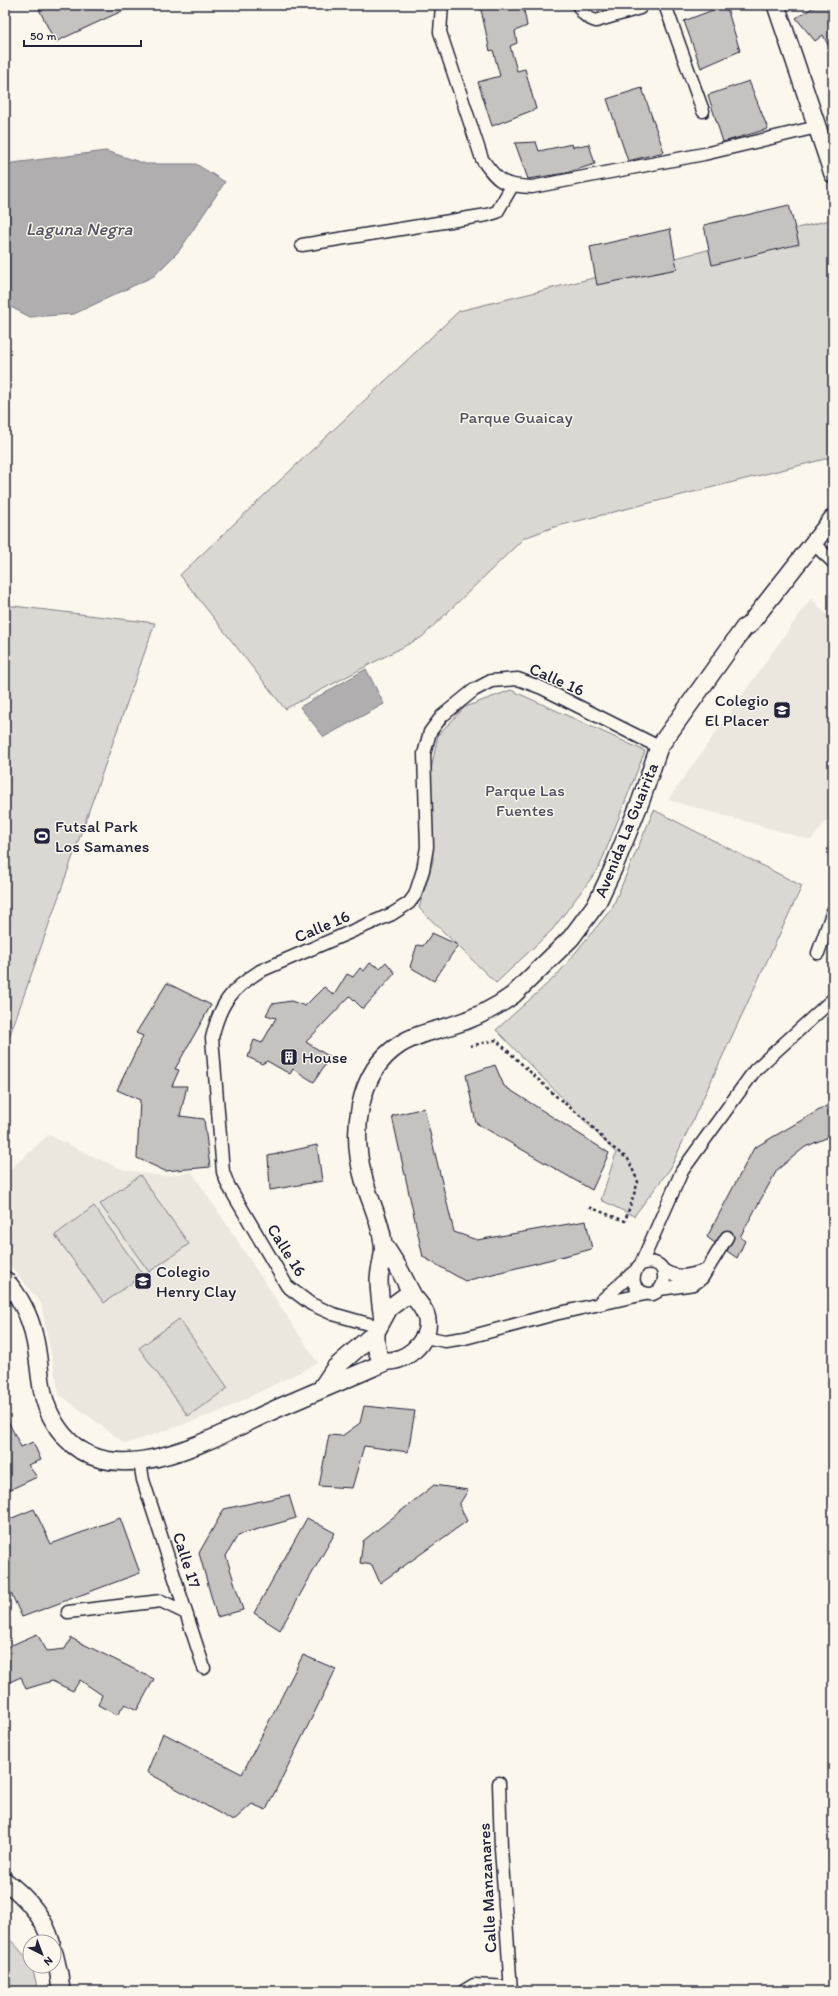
<svg xmlns="http://www.w3.org/2000/svg" width="838" height="1996" font-family="Itim,sans-serif">
	<rect width="100%" height="100%" fill="#fbf7ec"/>
	<filter id="ink" filterUnits="userSpaceOnUse"><feTurbulence type="fractalNoise" baseFrequency=".025" numOctaves="2"/><feDisplacementMap in="SourceGraphic" scale="8" xChannelSelector="R" yChannelSelector="G"/><feConvolveMatrix kernelMatrix="1 2 1 2 8 2 1 2 1" color-interpolation-filters="sRGB"/></filter>
	<g filter="url(#ink)">
		<path fill="#ebe7df" d="M811,598L833,621V812L811,840L668,800Z
			M48,1135L121,1169L162,1176L192,1172L318,1363L219,1412L126,1444L59,1394L41,1303L5,1259V1174Z"/>
		<path fill="#dbd8d3" stroke="#7e7d87" d="M830,220L833,229V457L554,527L524,538L422,637L285,709L180,575L459,311Z
			M5,605L155,623L5,1049Z
			M511,690L645,751L599,868L552,930L496,983L419,908L433,861L430,775L438,735L465,707Z
			M654,810L802,886L670,1169L634,1216L601,1200L616,1153L496,1030L557,975L612,908Z
			M140,1175L189,1244L149,1272L100,1204Z
			M94,1206L143,1275L104,1303L55,1235Z
			M179,1319L228,1388L188,1416L139,1348Z
			M5,1935C22,1950 36,1968 37,1991H5Z"/>
		<path fill="#b1aeb0" stroke="#787681" d="M106,151L146,164H196L225,182L179,251L154,276L74,314L30,317L5,304V164Z
			M366,669L384,704L324,737L300,707Z"/>
		<path fill="#c6c2c0" stroke="#22223b" d="M37,5H135L55,42Z
			M480,5H523L527,26L515,31L517,43L510,46L517,71L525,69L536,109L492,126L478,82L500,76L493,50L490,51Z
			M726,5L740,51L701,68L684,21Z
			M817,5H833V55L823,35L815,41L796,18Z
			M749,81L768,129L723,142L708,95Z
			M642,88L664,152L628,161L607,99Z
			M536,142L539,151L572,144L573,147L589,144L595,164L566,173L528,179L515,143Z
			M789,205L799,244L712,265L704,225Z
			M670,229L677,269L597,285L590,247Z
			M432,933L458,945L434,981L410,967L417,945L423,946Z
			M386,962L395,973L363,1009L350,996L306,1042L330,1057L314,1082L293,1069L290,1074L267,1061L262,1064L248,1057L254,1040L262,1043L276,1018L266,1015L272,1004L291,1001L305,1006L324,987L334,995L347,974L353,977L360,968L364,971L370,963L380,968Z
			M167,983L211,1005L175,1069L179,1070L172,1086H187L180,1116L204,1119L210,1167L165,1171L137,1158L140,1100L117,1090L143,1036L136,1033Z
			M495,1065L504,1086L609,1153L592,1190L476,1123L466,1075Z
			M833,1102V1135L805,1147L777,1170L740,1237L745,1241L737,1258L727,1251L734,1238L731,1231H723L715,1243L707,1237L754,1148Z
			M424,1108L454,1232L477,1240L586,1221L592,1249L465,1281L423,1257L392,1116Z
			M317,1145L322,1181L270,1190L268,1156Z
			M364,1406L415,1411L408,1452L364,1446L352,1488L319,1486L329,1435L342,1436L360,1423Z
			M5,1415L21,1447L33,1442L41,1460L28,1465L37,1477L5,1492Z
			M434,1485L468,1490L459,1505L467,1521L380,1583L372,1565L360,1563L363,1541Z
			M289,1495L296,1518L238,1535L226,1556L243,1610L217,1617L199,1553L224,1509Z
			M34,1509L51,1544L120,1518L140,1573L22,1617L5,1580V1521Z
			M307,1518L335,1533L280,1630L254,1613Z
			M37,1634L47,1651L65,1649L71,1638L154,1679L137,1710L125,1704L117,1715L98,1705L102,1695L80,1680L73,1691L52,1681L26,1689L21,1677L5,1684V1648Z
			M303,1655L336,1669L266,1810L252,1804L233,1821L147,1772L163,1733L242,1774Z"/>
		<g fill="none" stroke-linecap="round" stroke-linejoin="round">
			<defs>
				<path id="street" d="M442,5L440,32L482,159C498,182 503,186 532,187L704,154L817,127
					M578,5C583,14 586,18 596,21L640,8
					M665,5L703,111
					M302,245L487,215L497,212L512,186
					M813,543L833,562
					M818,953L833,911
					M641,1264C676,1253 667,1305 642,1292C630,1286 632,1272 641,1264L682,1171L755,1070L833,999
					M663,1270C678,1280 691,1275 707,1270
					M660,1289L694,1284L702,1278L727,1237
					M600,1302L634,1272
					M379,1327L333,1314L311,1304L287,1286L228,1185L223,1172L212,1038C220,1004 230,990 260,971L392,914L409,903L415,895L423,870L427,847L424,754L430,732L442,716L474,690L491,681L518,679L542,688L659,747
					M425,1337L445,1341L465,1338L555,1314L645,1294
					M140,1462L143,1480L204,1668
					M68,1612L161,1601L186,1613
					M499,1783L501,1848L511,1991
					M464,1991L474,1985L510,1987"/>
				<path id="secondary" d="M776,5L833,174
					M384,1245L398,1267L413,1296
					M5,1280C19,1295 30,1316 34,1336C41,1363 38,1393 52,1418C99,1507 213,1437 276,1409C313,1393 350,1377 388,1361
					M383,1319C381,1306 379,1293 379,1280C379,1269 385,1255 383,1244C381,1221 370,1202 364,1180C351,1135 356,1073 399,1045C414,1035 433,1031 450,1026C473,1019 494,1009 513,995L571,938L597,903L613,869L641,800L659,747L744,628L749,625L833,518
					M321,1389L335,1368L376,1332L389,1308L404,1297L413,1296C419,1303 426,1311 427,1320C431,1342 402,1366 382,1360C375,1351 376,1342 376,1332
					M5,1881C25,1896 44,1917 51,1942
					M54,1953L59,1974L61,1991"/>
			</defs>
			<use href="#street" stroke="#22223b" stroke-width="15"/>
			<use href="#secondary" stroke="#22223b" stroke-width="20"/>
			<path stroke="#22223b" stroke-width="2.5" stroke-dasharray="3 3" stroke-linecap="butt" d="M470,1046L496,1040L557,1097L588,1122L608,1144L628,1159L638,1182L625,1221L589,1207"/>
			<use href="#street" stroke="#fbf7ec" stroke-width="12"/>
			<use href="#secondary" stroke="#fbf7ec" stroke-width="17"/>
		</g>
	</g>
	<defs>
		<symbol id="school-square" viewBox="-11 -11 22 22"><rect x="-9" y="-9" width="18" height="18" rx="4" fill="#22223b" stroke="#fbf7ec"/><path d="M0-5L7-2L0 1L-7-2ZM-4 1L0 2.5L4 1V4Q0 6-4 4Z" fill="#fff"/></symbol>
		<symbol id="stadium-square" viewBox="-11 -11 22 22"><rect x="-9" y="-9" width="18" height="18" rx="4" fill="#22223b" stroke="#fbf7ec"/><path d="M0-5a6.5 5 0 1 0 0 10a6.5 5 0 1 0 0-10ZM-3.5-1.8h7v3.6h-7Z" fill="#fff"/></symbol>
		<symbol id="building-square" viewBox="-11 -11 22 22"><rect x="-9" y="-9" width="18" height="18" rx="4" fill="#22223b" stroke="#fbf7ec"/><path d="M-4-6H4V6H1V3H-1V6H-4ZM-2.5-4.3h1.7v1.8h-1.7ZM.8-4.3h1.7v1.8H.8ZM-2.5-1h1.7V.8h-1.7ZM.8-1h1.7V.8H.8Z" fill="#fff"/></symbol>
	</defs>
	<g fill-rule="evenodd">
		<use href="#school-square" x="772" y="700" width="20" height="20"/>
		<use href="#stadium-square" x="32" y="826" width="20" height="20"/>
		<use href="#building-square" x="279" y="1047" width="20" height="20"/>
		<use href="#school-square" x="133" y="1271" width="20" height="20"/>
	</g>
	<g text-anchor="middle" stroke-width="3" stroke-linejoin="round" paint-order="stroke">
		<g font-size="17" fill="#505061" stroke="#fbf7ec">
			<text x="516" y="423">Parque Guaicay</text>
			<text x="525" y="796">Parque Las<tspan x="525" dy="20">Fuentes</tspan></text>
		</g>
		<g font-size="17" fill="#22223b" stroke="#fbf7ec">
			<text transform="translate(557 679) rotate(24)" y="6">Calle 16</text>
			<text transform="translate(626 830) rotate(-68)" y="6">Avenida La Guairita</text>
			<text transform="translate(322 926) rotate(-23)" y="6">Calle 16</text>
			<text transform="translate(287 1250) rotate(58)" y="6">Calle 16</text>
			<text transform="translate(187 1560) rotate(72)" y="6">Calle 17</text>
			<text transform="translate(487 1888) rotate(-93)" y="6">Calle Manzanares</text>
		</g>
		<g font-size="17" fill="#22223b" stroke="#fbf7ec" text-anchor="start">
			<text x="769" y="706" text-anchor="end">Colegio<tspan x="769" dy="20">El Placer</tspan></text>
			<text x="55" y="832">Futsal Park<tspan x="55" dy="20">Los Samanes</tspan></text>
			<text x="302" y="1063">House</text>
			<text x="156" y="1277">Colegio<tspan x="156" dy="20">Henry Clay</tspan></text>
		</g>
		<g font-size="18" font-style="italic" fill="#545364" stroke="#fbf7ec">
			<text x="79" y="235">Laguna Negra</text>
		</g>
	</g>
	<rect width="838" height="1996" fill="none" stroke="#fbf7ec" stroke-width="20"/>
	<rect x="10" y="10" width="818" height="1976" fill="none" stroke="#22223b" stroke-width="1.5" filter="url(#ink)"/>
	<g transform="translate(42 1954) rotate(138)"><circle r="19" fill="#fbf7ec" stroke="#a4a2a5"/>
	<path d="M0-3L7 15L0 10L-7 15Z" fill="#22223b"/>
	<text y="-6" font-size="11" font-weight="bold" text-anchor="middle" fill="#22223b">N</text>
	</g>
	<path d="M24 40v6h117v-6" fill="none" stroke="#22223b" stroke-width="2"/>
	<text x="30" y="40" font-size="12" fill="#22223b" stroke="#fbf7ec" stroke-width="3" paint-order="stroke">50 m</text>
</svg>
